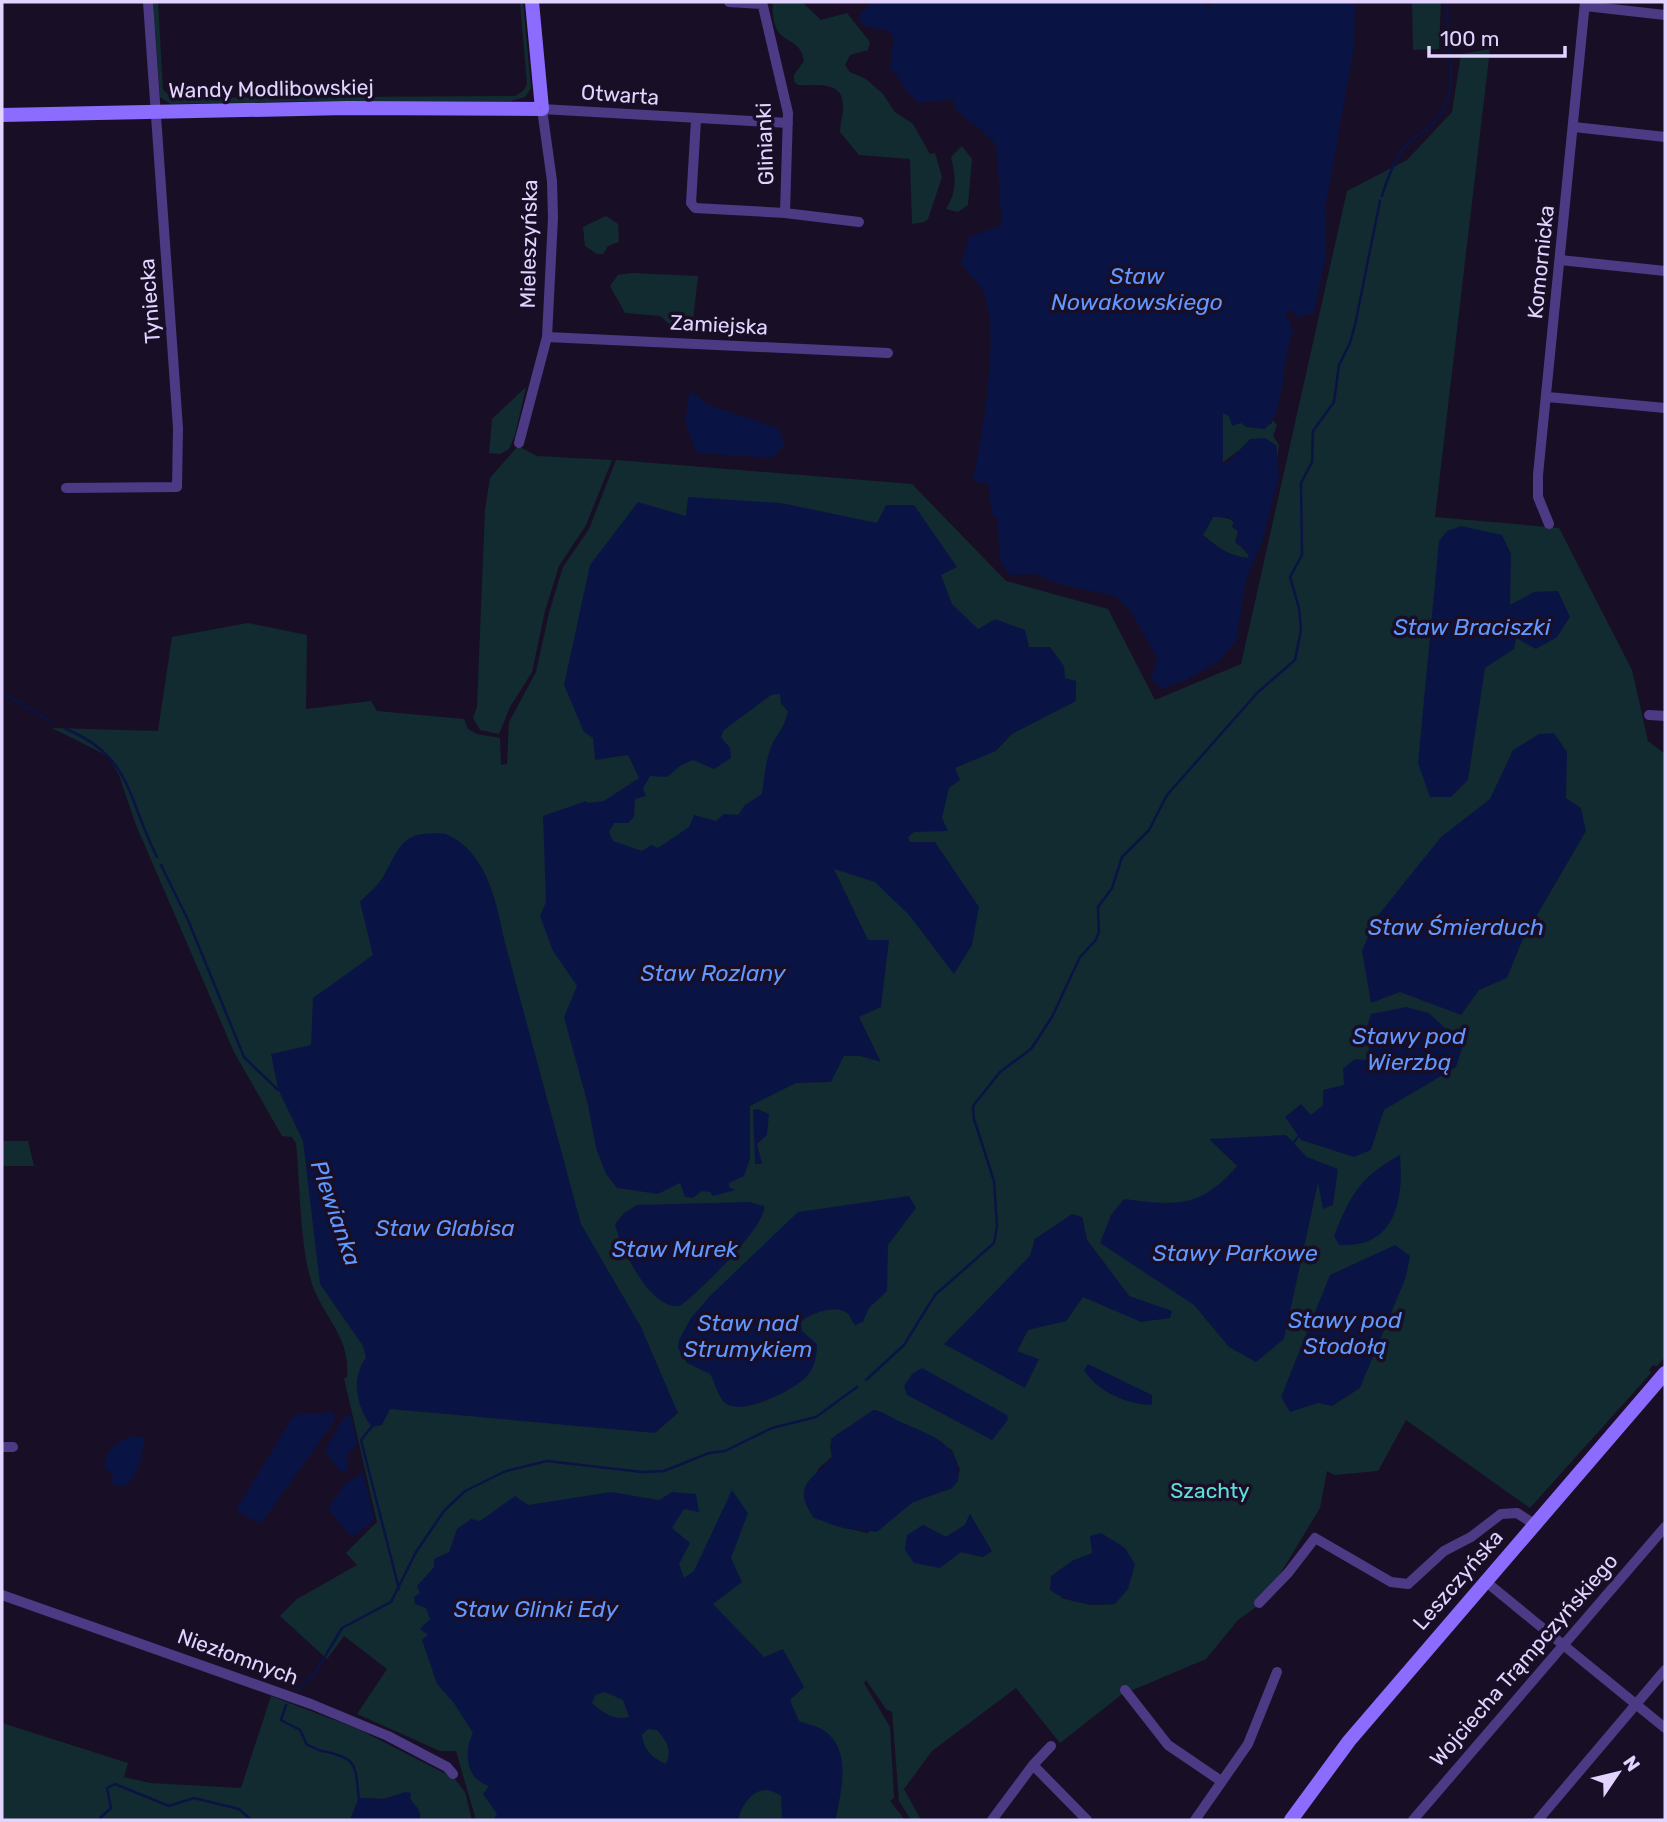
<svg xmlns="http://www.w3.org/2000/svg" width="1667" height="1822" font-family="Rubik,sans-serif">
	<rect width="100%" height="100%" fill="#180f26"/>
	<path fill="#122b30" fill-rule="evenodd" d="M153,2H158L163,90L173,98L515,96L523,91L527,84L520,2H523L531,88L525,97L511,101H319L171,104L160,97Z
		M773,2H802L821,20L847,13L870,42L868,50L850,55L845,65L850,72L866,79L882,93L895,112L913,124L930,154L935,153L942,177L928,219L924,222L912,224L910,159L859,155L840,132C840,123 844,113 843,104C842,80 814,86 798,85L794,81V75L804,61C800,31 770,51 773,2Z
		M1412,2H1441L1439,49L1413,50Z
		M1490,49L1435,517L1559,528L1632,670L1648,741L1665,754V1357L1657,1366L1653,1365L1649,1370L1651,1373L1530,1508L1406,1420L1378,1471L1334,1475L1327,1471L1320,1508L1263,1602L1238,1620L1206,1659L1121,1695L1060,1743L1016,1688L932,1751L904,1789L921,1820H911L899,1801L892,1712L886,1709L866,1680L864,1683L890,1727L894,1798L890,1801L905,1820H476L456,1751H440L357,1714L387,1669L344,1636L327,1659L280,1616L297,1599L357,1565L346,1553L377,1522L344,1378L347,1377C351,1334 319,1314 310,1277C300,1240 300,1183 296,1143L292,1137L282,1136L234,1052L136,825L119,775L108,756L52,728L158,731L172,637L248,623L307,635L306,709L371,701L377,711L464,719L468,729L477,734L500,738L501,765L507,764L509,722L536,672L549,613L563,567L589,529L616,460L912,484L1006,581L1108,609L1155,700L1241,664L1347,191L1407,160L1452,112L1461,54ZM1082,1217L1087,1240L1129,1296L1112,1308L1083,1297L1066,1321L1028,1329L1017,1351L1006,1281L1030,1256L1035,1239L1053,1228ZM876,1410L952,1450L960,1470L952,1488L913,1502L867,1533C840,1526 814,1526 805,1497L819,1468L832,1457L830,1445L836,1435ZM970,1514L983,1557L961,1552L923,1525L946,1537L965,1525ZM1093,1553L1115,1604L1091,1605L1061,1598L1072,1561Z
		M962,146L972,159L968,205L958,212L946,209C957,192 956,177 951,157Z
		M606,216L618,224L619,242L608,246L603,254H597L585,246L583,227Z
		M632,273L698,276L692,329C674,338 672,324 660,316L625,313L610,286L618,275Z
		M526,387L515,435L509,449L500,454L489,453L492,419Z
		M1223,412L1241,422L1271,424L1273,420L1277,425L1273,436L1279,445L1277,459L1276,445L1238,451L1222,463Z
		M518,446L537,456L612,460L586,525L559,566L545,611L532,672L510,707L499,734L480,730L473,718L477,707L485,510L490,478Z
		M1213,517C1250,516 1230,539 1249,555L1248,558C1231,557 1215,546 1203,535Z
		M2,1141H28L34,1166H2Z
		M271,1696L358,1729L454,1778L465,1792L472,1820H420V1814L406,1792L384,1799L359,1798L350,1820H2V1723L128,1763L124,1777L150,1783L241,1788Z"/>
	<path fill="#0a1444" fill-rule="evenodd" d="M873,2H1206L1207,9L1216,2H1355L1354,47L1325,209V259L1314,313L1297,317L1292,310L1285,312L1293,331C1281,359 1286,412 1265,429L1246,427L1241,423L1232,426L1229,416L1223,413V463H1227L1250,439L1265,438L1276,445L1279,476L1263,539L1246,580L1236,641L1218,662L1186,680L1161,689L1150,677L1155,669L1157,658L1131,611L1115,596L1059,584L1035,574L1010,575L1000,561L997,519L992,514L988,483L973,482C981,438 1001,334 984,293C979,282 968,274 961,263L969,237L1002,225L996,144L975,124L970,123L956,109L953,99L920,103L911,96L890,67L894,37L889,31L865,26L859,21L861,13ZM1213,517H1228L1234,521L1232,527L1238,531L1235,542L1249,554L1248,558C1231,557 1215,547 1203,535Z
		M693,392L706,404L778,428L785,445L772,458L697,453L685,423L689,395Z
		M688,497L781,503L877,523L886,505H914L957,567L941,575L952,604L978,629L995,619L1025,630L1029,647H1050L1064,666L1065,678L1076,681V701L1012,734L996,751L955,768L960,780L949,788L942,818L948,831L914,832L908,837L910,842H935L979,907L972,945L954,974L909,915L875,882L834,869L868,940H889L881,1007L859,1017L881,1062L860,1056H844L831,1082L796,1083L750,1106V1159L744,1176L729,1183V1187L735,1190L713,1196L710,1192L702,1191L693,1198L685,1197L680,1183L658,1194L617,1188L606,1174L596,1148L588,1105L564,1017L577,986L553,951L540,916L546,902L543,816L586,801L588,803L604,801L639,778L628,755L595,760L593,738L584,732L564,685L590,565L638,502L686,516ZM780,694L781,704L788,711C785,723 783,727 776,737C766,753 764,777 762,794L745,805L738,815L724,814L716,821L694,815L689,827L658,848L651,845L642,851L613,841L609,832L614,823H628L634,817L635,799L646,796L643,789L650,776L667,777L680,766L693,760L714,769L731,758L730,748L721,737L724,730L771,695Z
		M1461,526L1502,535L1511,554L1510,605L1534,592L1558,591L1570,617L1557,637L1536,649L1516,638L1514,649L1485,668L1468,780L1451,797H1430L1418,763L1439,541L1447,531Z
		M1554,733L1567,752L1566,798L1581,808L1586,831L1522,941L1507,978L1479,990L1461,1015L1400,992L1371,1003L1362,951L1376,918L1441,837L1490,799L1513,750L1539,734Z
		M446,834C487,852 496,901 504,939L581,1224L641,1327L678,1413L655,1433L390,1409L382,1425L372,1427C357,1409 350,1378 366,1358L363,1346L320,1284L303,1141L278,1089L271,1054L311,1045L313,998L373,955L360,902C367,894 378,886 383,877C401,845 402,830 446,834Z
		M1406,1007L1429,1013L1463,1045L1456,1067L1384,1110L1371,1150L1354,1157L1301,1140L1285,1117L1301,1104L1311,1115L1323,1105V1090L1344,1085L1343,1069L1355,1059L1366,1060L1371,1041L1365,1033L1371,1014Z
		M757,1109L769,1114L767,1135L757,1144L762,1164H755L753,1110Z
		M1286,1135L1307,1157L1338,1169L1333,1205L1323,1209L1318,1183L1284,1339L1256,1362L1229,1347L1194,1305L1100,1243L1111,1215L1124,1199C1176,1206 1201,1208 1237,1166L1209,1139Z
		M1400,1155C1404,1199 1396,1249 1339,1245L1334,1236C1351,1194 1360,1177 1400,1155Z
		M909,1196L916,1208L888,1245L887,1291L869,1308L863,1322L855,1325C852,1322 851,1318 849,1315C839,1303 810,1313 801,1322L802,1331L817,1344C817,1355 815,1367 808,1375C797,1389 741,1417 725,1403C718,1397 715,1382 710,1374L687,1363L678,1348L679,1340L691,1318L710,1296L798,1212Z
		M749,1202L764,1206C768,1225 697,1294 680,1306C650,1310 621,1249 615,1224L624,1213L637,1205Z
		M1072,1214L1082,1217L1087,1240L1129,1296L1172,1311L1170,1318L1141,1322L1083,1297L1066,1321L1028,1330L1017,1351L1039,1359L1025,1388L944,1344L1030,1256L1035,1239Z
		M1395,1245L1410,1256L1406,1277L1360,1388L1332,1406L1318,1403L1290,1412L1281,1397L1330,1275Z
		M1088,1364L1152,1395V1405C1128,1405 1096,1391 1084,1370Z
		M922,1368L1007,1415L1008,1420L992,1440L907,1395L904,1386L912,1374Z
		M873,1410C884,1411 893,1419 903,1423C931,1435 963,1445 958,1481L952,1488L913,1502L877,1532L843,1528L814,1518C788,1482 818,1478 832,1457L831,1439Z
		M331,1412L335,1416L333,1423L262,1522L258,1523L236,1510L294,1415Z
		M345,1415L351,1416L357,1444L348,1453V1470L341,1472L325,1451Z
		M130,1436L145,1438L140,1463L129,1484L118,1486L112,1483L113,1474L105,1468C102,1452 117,1443 130,1436Z
		M363,1472L374,1520L357,1534L350,1536L328,1508L345,1484Z
		M732,1490L748,1513L731,1558L742,1582L713,1604L764,1657L783,1649L804,1687L790,1700L799,1721C807,1724 818,1726 825,1731C853,1752 840,1792 836,1820H782L781,1796C760,1780 743,1800 738,1820H493L497,1814L483,1794L489,1786C466,1779 463,1753 473,1733L454,1703L437,1684L422,1640L428,1635L420,1629L430,1619L426,1608L415,1604L414,1597L420,1593L417,1586L434,1567V1559L449,1552L457,1529L471,1519L480,1521L515,1496L528,1505L611,1492L659,1500L672,1492L696,1494L699,1512L684,1509L672,1528L690,1543L679,1564L684,1578L694,1571ZM605,1692L623,1700L629,1717C614,1721 603,1713 592,1703L595,1695ZM648,1729L657,1730C667,1741 672,1750 666,1764C652,1758 644,1750 642,1735Z
		M970,1514L992,1551L983,1557L961,1552L940,1568L914,1563L905,1550L907,1535L923,1525L946,1537L965,1525Z
		M1101,1533L1125,1548L1135,1564L1128,1589L1115,1604C1092,1605 1069,1604 1050,1590L1051,1576L1072,1561L1092,1553L1090,1536Z
		M406,1792L411,1793L410,1799L419,1810L420,1820H350L359,1798L384,1799Z"/>
	<g fill="none" stroke-linecap="round" stroke-linejoin="round">
		<path stroke="#0a1444" stroke-width="2.5" d="M1382,196C1386,182 1395,158 1405,147C1419,133 1438,124 1446,104C1457,77 1446,32 1447,2
			M2,693L51,721
			M66,729C133,757 127,799 157,857
			M161,865L188,920L244,1057L278,1090
			M1293,1143L1298,1137
			M866,1380L904,1345L935,1295L994,1243L997,1226L994,1181L974,1119L973,1106L1000,1072L1031,1049L1052,1017L1080,957L1095,941L1099,932L1098,907L1112,888L1122,857L1149,830L1167,795L1258,692L1295,660L1301,630L1299,608L1290,577L1302,555L1301,483L1312,462L1313,431L1334,402L1339,365L1350,343L1355,325L1380,201
			M374,1424L361,1440L399,1589
			M297,1690L315,1673L342,1628L391,1602L416,1552L444,1511L465,1491L506,1471L547,1461L642,1472L664,1471L709,1453L725,1451L772,1428L816,1417L857,1387
			M286,1705L281,1720L300,1730L307,1745C313,1746 316,1750 322,1751C360,1758 355,1767 359,1801
			M98,1820L111,1808L107,1788L115,1784L169,1806L194,1798L239,1809L251,1820"/>
		<path stroke="#4c3a85" stroke-width="10" d="M729,2L762,4
			M762,2L788,113L785,213L859,222
			M1585,6L1665,15
			M696,120L691,203L695,208L785,213
			M1574,127L1665,137
			M1560,260L1665,271
			M547,337L888,353
			M1548,397L1665,408
			M519,443L547,337L553,218L552,181L542,109L788,123
			M66,488L177,487L178,428L148,2
			M1549,524L1538,497V475L1585,2
			M1649,715L1665,716
			M2,1447H13
			M1485,1581L1665,1728
			M2,1595L311,1704L388,1736L447,1767L453,1774
			M1259,1603L1288,1573L1315,1538L1391,1582L1408,1584L1444,1551L1471,1537L1501,1514L1517,1513L1534,1524
			M1125,1690L1168,1745L1221,1781
			M1033,1765L1087,1820
			M992,1820L1033,1765L1051,1746
			M1195,1820L1248,1744L1277,1672
			M1413,1820L1665,1527
			M1538,1820L1665,1670"/>
		<path stroke="#8c6bff" stroke-width="14" d="M2,115L347,108L542,109L532,2
			M1291,1820L1349,1741L1665,1373"/>
	</g>
	<g text-anchor="middle" stroke-width="7" stroke-linejoin="round" paint-order="stroke">
		<g font-size="21" fill="#e2d4ff" stroke="#180f26">
			<text transform="translate(271 89) rotate(-1)" y="7">Wandy Modlibowskiej</text>
			<text transform="translate(620 95) rotate(4)" y="7">Otwarta</text>
			<text transform="translate(765 144) rotate(-92)" y="7">Glinianki</text>
			<text transform="translate(529 244) rotate(-89)" y="7">Mieleszyńska</text>
			<text transform="translate(1541 262) rotate(-84)" y="7">Komornicka</text>
			<text transform="translate(150 301) rotate(-94)" y="7">Tyniecka</text>
			<text transform="translate(719 325) rotate(3)" y="7">Zamiejska</text>
			<text transform="translate(1458 1580) rotate(-49)" y="7">Leszczyńska</text>
			<text transform="translate(238 1657) rotate(20)" y="7">Niezłomnych</text>
			<text transform="translate(1524 1660) rotate(-49)" y="7">Wojciecha Trąmpczyńskiego</text>
		</g>
		<g font-size="21" fill="#5fe0da" stroke="#180f26">
			<text x="1210" y="1498">Szachty</text>
		</g>
		<g font-size="23" font-style="italic" fill="#6297ff" stroke="#180f26">
			<text x="1137" y="284">Staw<tspan x="1137" dy="26">Nowakowskiego</tspan></text>
			<text x="1472" y="635">Staw Braciszki</text>
			<text x="1456" y="935">Staw Śmierduch</text>
			<text x="713" y="981">Staw Rozlany</text>
			<text x="1409" y="1044">Stawy pod<tspan x="1409" dy="26">Wierzbą</tspan></text>
			<text transform="translate(336 1213) rotate(71)" y="8">Plewianka</text>
			<text x="445" y="1236">Staw Glabisa</text>
			<text x="675" y="1257">Staw Murek</text>
			<text x="1235" y="1261">Stawy Parkowe</text>
			<text x="1345" y="1328">Stawy pod<tspan x="1345" dy="26">Stodołą</tspan></text>
			<text x="748" y="1331">Staw nad<tspan x="748" dy="26">Strumykiem</tspan></text>
			<text x="536" y="1617">Staw Glinki Edy</text>
		</g>
	</g>
	<rect width="1667" height="1822" fill="none" stroke="#e2d4ff" stroke-width="7"/>
	<g transform="translate(1618 1773) rotate(55)" stroke="#180f26" stroke-width="5" paint-order="stroke">
	<path d="M0-5L12 26L0 18L-12 26Z" fill="#e2d4ff"/>
	<text y="-10" font-size="19" font-weight="bold" text-anchor="middle" fill="#e2d4ff">N</text>
	</g>
	<path d="M1429 46v10h136v-10" fill="none" stroke="#e2d4ff" stroke-width="3.5"/>
	<text x="1440" y="46" font-size="21" fill="#e2d4ff" stroke="#180f26" stroke-width="5" paint-order="stroke">100 m</text>
</svg>
